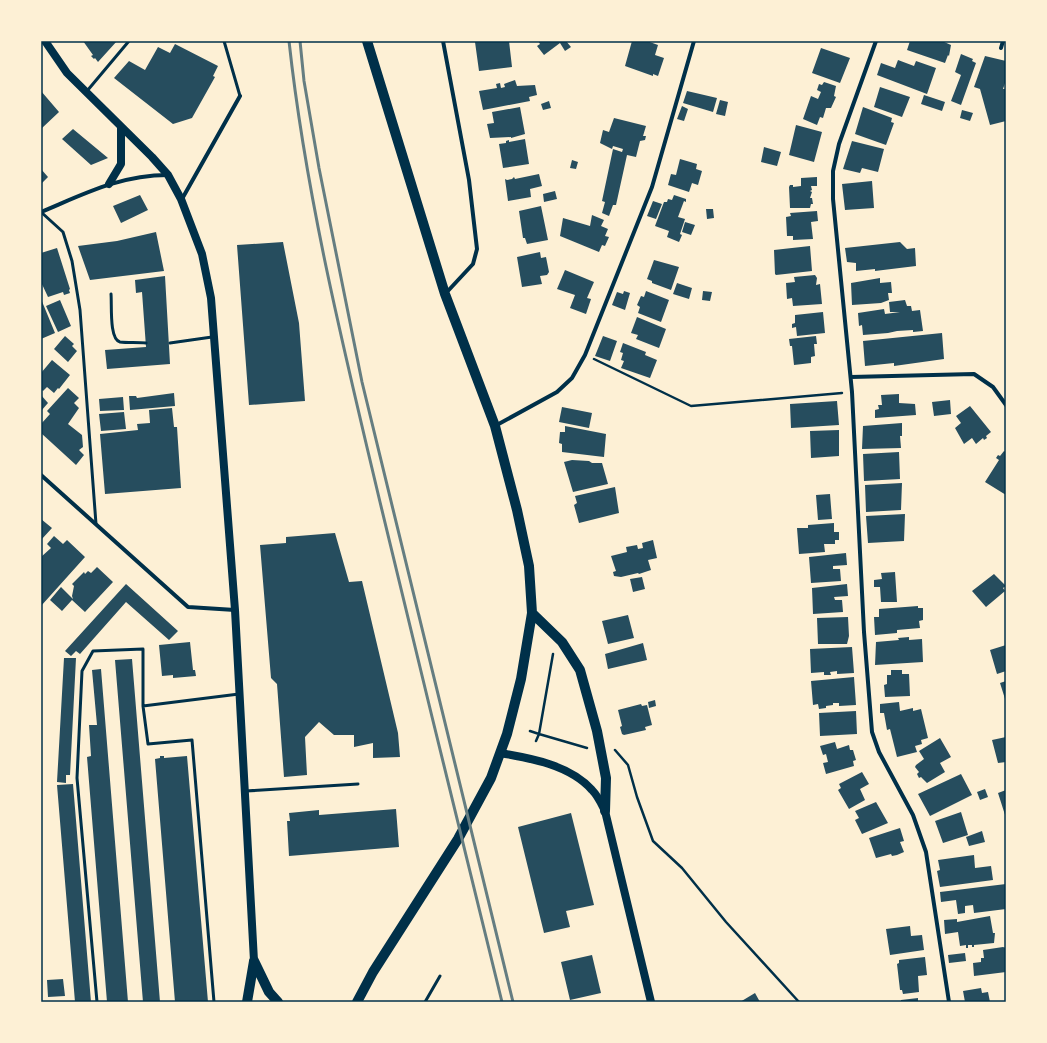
<svg xmlns="http://www.w3.org/2000/svg" width="1047" height="1043" font-family="'Open Sans',sans-serif">
	<rect width="100%" height="100%" fill="#fdf0d5"/>
	<path fill="#264d5e" d="M83,41H117L98,62L95,58L94,59L91,56L93,55Z
		M483,41H509L512,67L479,71L475,42Z
		M538,41H566L571,47L565,51L560,43L544,55L537,46L540,44Z
		M632,41H647L658,45L655,55L664,58L658,76L653,74V76L625,66Z
		M910,41H942L951,45L949,56L948,55L945,63L907,50Z
		M175,44L218,66L213,76L215,77L192,118L173,124L114,78L129,61L145,70L158,47L170,53Z
		M821,48L850,58L840,83L812,73Z
		M961,54L973,59L972,61L976,63L961,105L951,101L961,75L955,72Z
		M985,56L1006,61V80L1003,89H1006V121L990,125L980,89L974,87Z
		M898,60L914,66L916,61L936,68L927,94L877,75L881,63L895,68Z
		M515,80L517,86L535,85L537,95L529,97L530,101L483,110L479,91L497,88L496,84L500,83L501,88L505,87L504,84Z
		M824,82L836,86L834,96L836,97L831,108H826L823,118L820,117L817,125L803,119L811,96L818,99L821,92L817,90L819,84L822,85Z
		M880,87L910,97L902,117L874,107Z
		M41,91L59,112L41,129Z
		M687,91L717,98L713,112L683,103Z
		M924,95L945,102L942,111L921,104Z
		M720,100L728,102L725,116L716,114Z
		M549,101L551,108L543,110L541,104Z
		M682,106L688,109L684,121L677,119Z
		M520,107L525,134L511,138V137L490,138L487,124L494,123L492,112Z
		M863,107L892,118L891,122L894,123L886,145L855,134Z
		M962,110L973,113L970,121L960,118Z
		M614,118L646,126L643,136H646L645,140L640,141L636,157L627,155L616,205H613L609,216L602,213L605,202L602,201L613,149L622,152L623,149L613,146L612,149L600,143L603,130L609,132Z
		M796,125L822,132L814,162L789,155Z
		M73,129L108,158L91,165L62,139Z
		M525,139L529,164L503,168L499,144L506,143V141L509,140V142Z
		M852,141L884,149L878,172L862,168L860,173L843,169Z
		M764,147L781,152L777,166L761,162Z
		M680,159L697,164L696,169L702,171L698,185L692,183L689,192L668,185L671,174L676,175Z
		M572,160L578,162L576,169L570,168Z
		M41,169L48,177L41,184Z
		M539,174L542,186L530,189L531,197L508,201L505,179L507,180L512,179L514,177L515,179Z
		M817,177V186H811L812,190L810,191L812,192L810,198H812L813,204H811L810,208H790L789,187L790,185H793V187L801,186V178Z
		M872,181L874,208L845,210L842,184Z
		M555,191L557,199L544,202L543,194Z
		M140,195L148,210L121,223L113,206Z
		M674,195L686,199V202L684,201L678,217L685,219L680,234L682,235L679,242L667,237L669,231L655,226L664,202H667L668,199L672,200Z
		M653,201L662,204L656,219L647,216Z
		M541,206L548,240L527,244L525,238H523L519,211Z
		M706,209H713L714,218L707,219Z
		M817,211L818,221L811,222L813,239L793,240V236H787L786,217L791,216L790,213Z
		M592,215L604,220L601,226L608,229L605,236L609,237L605,246L602,245L599,252L560,236L563,218L590,226Z
		M685,222L695,225L691,235L682,232Z
		M156,232L164,271L90,280L78,246L117,241Z
		M283,242L299,323L305,401L249,405L237,245Z
		M900,242L907,249L915,248L916,266L875,271V269L856,271V263L847,262L845,248Z
		M810,246L812,271L776,275L775,274L774,250Z
		M57,248L70,289L69,290L70,293L64,295L63,292L48,297L41,282V253Z
		M540,252L541,258L546,257L549,272L547,275L540,276L542,284L522,287L517,257Z
		M654,260L679,267L671,290L652,283V281L647,279Z
		M565,270L594,282L587,298L591,299L586,314L570,308L575,295L557,289Z
		M815,275L817,278L816,285L820,284L822,304L793,306L792,298L787,299L786,283L795,282L794,277Z
		M165,276L170,364L107,369L105,350L146,347L142,292L136,293L135,280Z
		M880,278V283L891,282L892,293H888L889,300L881,303L852,305L851,283Z
		M677,283L692,288L689,299L673,294Z
		M624,291L630,293L625,310L612,305L617,292L623,294Z
		M646,291L669,300L661,322L638,313L640,307L637,305L641,296L644,297Z
		M703,291L712,292L710,301L702,300Z
		M41,299L55,333L41,339Z
		M60,300L71,326L58,332L46,306Z
		M905,300L907,306H911L912,311L920,310L923,331L913,332V330L897,331L888,333L863,335L862,325L859,326L858,313L884,309L885,314L900,312H890L889,302Z
		M823,312L825,333L797,336L796,327L792,328V324L795,323V315Z
		M637,317L666,329L659,348L636,339L638,335L631,333Z
		M942,333L944,359L894,366V363L865,366L863,341Z
		M65,336L74,344L72,346L77,351L68,362L54,349Z
		M603,336L617,341L610,361L595,356Z
		M816,336L817,344H814L815,356L811,357V363L794,365L792,346H790L789,339Z
		M623,343L646,352L645,355L657,360L650,378L621,368L624,361L621,360L623,353L620,352Z
		M52,360L70,375L59,389L58,388L54,393L47,387L43,391L41,389V373Z
		M68,388L79,398L74,403L79,408L68,424L82,435L83,447L79,450L84,455L76,465L41,433V424L50,414L47,411Z
		M174,393L175,406L130,410L129,396H136L137,398Z
		M899,394V403L915,404L916,415L875,418V410L879,409L878,405H882L881,395Z
		M41,395L48,403L41,411Z
		M123,397L124,410L100,411L99,399Z
		M950,400L951,414L934,416L932,402Z
		M837,401L839,425L791,428L790,404Z
		M970,406L991,432L986,436L987,438L984,440L983,438L976,444L972,438L964,444L955,428L961,423L956,416Z
		M562,407L592,413L589,428L559,422Z
		M172,408L174,427H177L181,488L105,494L100,434L138,430L137,424L150,423L149,410Z
		M124,412L126,429L101,431L99,414Z
		M902,423V436H900L901,448L862,449L863,426Z
		M565,426L606,434L604,457L562,452V444L559,443L560,432H565Z
		M839,430V456L811,458L810,431Z
		M1004,451L1006,452V495L985,482L999,460L996,458L998,455L1000,456Z
		M899,452L900,479L864,481L863,454Z
		M572,460L589,461L592,463H602L608,484L573,492L564,462Z
		M902,483L901,510L866,512L865,485Z
		M615,487L619,513L579,523L574,505L577,503L575,496Z
		M830,494L832,519L818,520L816,495Z
		M905,514L904,541L868,543L866,516Z
		M41,519L52,528L41,540Z
		M834,523V532H839V540H835V544H824L825,552L799,554L797,528H808V525Z
		M335,533L349,582L362,581L398,733L400,757L373,758V743L354,747V735H334L319,722L305,737L307,775L284,777L277,684L271,678L260,545L286,543V537Z
		M54,536L63,544L67,540L85,557L41,606V557L51,548L47,544Z
		M653,540L657,558L648,560L651,570L639,574L638,573L621,577L614,576L613,572L616,571L611,556L627,552L626,547L637,545L638,549L643,548L642,543Z
		M846,553L847,565L833,566V569H840L841,581L811,583L809,557Z
		M97,567L113,582L85,612L72,600L62,611L50,600L61,587L73,599L72,596L74,586L72,584L84,572L85,574L88,571L91,573Z
		M895,572L897,602H881L880,587H874V580L882,579L881,573Z
		M994,574L1006,586L1003,588L1005,591L986,607L972,591Z
		M642,577L645,589L633,592L630,579Z
		M126,584L178,631L169,640L126,602L80,654L76,651L71,656L65,651Z
		M847,584L848,596L834,597L835,600H842L843,612L813,614L812,588Z
		M918,606V608H923V620L919,621L920,628L897,630V633L875,635L874,617H879V609Z
		M628,615L634,638L608,644L602,621Z
		M848,617L849,636L847,644H818L817,618Z
		M909,637V640L922,639L923,662L875,665L876,642L899,640L898,638Z
		M190,642L193,670H195L196,676L173,678V675L162,676L159,645Z
		M643,643L647,660L608,669L605,654Z
		M1006,645V671L997,674L990,650Z
		M852,647L854,673L837,674V671L830,672L831,675H824V672L811,673L810,649Z
		M64,658H76L70,775H66V783L57,782Z
		M132,659L160,1002H143L115,660Z
		M101,669L128,1002H107L87,757L91,756L89,725H97L92,670Z
		M891,670H902V674H909L910,696L885,697L884,685L887,684V675H891Z
		M854,677L856,705L839,706V703H833V705L826,706V708L819,709L818,704L813,705L811,681Z
		M1006,681V702L1000,683Z
		M655,700L656,706L649,708L648,702Z
		M899,702L900,711L913,708V711L921,709L928,738L921,740L922,744L915,746L917,752L897,757L890,729L887,730L884,713H880V704Z
		M641,704L642,706L647,705L652,725L645,727L646,730L624,735L622,734L620,727L622,726L618,710Z
		M856,711L857,734L820,736L819,713Z
		M1006,737V762L998,763L992,740Z
		M940,738L951,757L940,763L945,772L927,783L921,777L919,778L917,774L919,772L915,767L916,765L924,759L919,751Z
		M835,742L837,749L849,745L850,750H853L856,760L853,761L854,766L826,774L823,763L828,762L826,754L823,755L820,746Z
		M160,756H164V758L187,756L208,1002H175L155,759L160,758Z
		M862,772L869,784L860,789L865,800L849,809L838,790L841,788L839,784Z
		M961,774L972,795L930,816L918,794Z
		M73,784L91,1002H75L57,785Z
		M985,789L988,797L980,800L977,792Z
		M1006,790V818L998,793Z
		M876,802L888,823L862,834L855,820L859,818L855,811Z
		M396,809L399,847L289,856L287,821H290L289,813L319,810V815Z
		M961,812L968,835L943,843L935,821Z
		M571,813L594,905L566,911L570,927L544,933L518,827Z
		M900,828L904,841L900,842L904,852L897,855L892,856L891,854L876,858L869,838Z
		M982,831L985,842L969,846L966,837Z
		M974,855L975,868L991,866L993,880L940,887L937,871L940,870L938,860Z
		M1006,884V909L974,913L973,905L965,906V913L958,914L956,900L941,902L940,892Z
		M990,916L993,933H995L994,943L974,945V947H972V945H968V948H966V945L960,946L958,932L945,934L944,920L957,919V922Z
		M910,926L911,936L922,935L924,950L890,955L886,929Z
		M1003,947L1006,948V972L974,976L973,963L981,962V958H984L983,950Z
		M965,953L966,961L949,963L948,955Z
		M592,955L601,993L570,1000L561,962Z
		M925,957L927,975L918,976L919,992L903,994L902,990H900L897,964L899,963V960Z
		M63,979L65,996L48,997L47,980Z
		M981,988L982,993L988,992L990,1002H965L963,991Z
		M755,993L760,1002H740Z
		M918,998V1002H901V1000Z"/>
	<g fill="none" stroke-linecap="round" stroke-linejoin="round">
		<path stroke="#003049" stroke-width="2.5" d="M594,359L691,406L842,393
			M553,654L539,734L587,748
			M530,731L539,734L536,741
			M615,750L628,765L637,797L653,841L682,868L726,922L799,1002"/>
		<path stroke="#003049" stroke-width="3" d="M224,41L240,96
			M87,91L129,41
			M41,212L63,232L72,261L80,310L96,524
			M111,294C112,305 109,339 120,342C128,343 138,342 146,343
			M170,343L212,337
			M246,791L358,784
			M97,1002L77,778L82,671L93,651L143,649V706
			M214,1002L192,740L148,744L143,706L239,694
			M425,1002L440,976"/>
		<path stroke="#003049" stroke-width="4" d="M443,41L469,180L477,249L473,264L446,293
			M876,41L839,144L833,171V199L852,392L864,632L872,732L879,752L913,815L926,852L949,1002
			M1001,48L1003,41
			M182,199L240,96
			M41,212C84,194 120,175 168,175
			M851,377L974,374L993,387L1006,405
			M495,426L557,392L572,378L585,355L652,187L694,41
			M41,475L188,607L235,610"/>
		<path stroke="#003049" stroke-width="8" d="M45,41L67,73L152,157L168,175L181,199L202,254L211,298L235,610L254,961
			M109,184L121,164V128
			M500,753C530,758 570,765 592,790C598,796 601,803 605,811L651,1002"/>
		<path stroke="#003049" stroke-width="10" d="M532,613L562,642L580,670L597,731L606,778L605,811
			M254,961L269,992L278,1002
			M247,1002L254,961
			M357,1002L373,972L458,839L491,778L507,734L521,679L532,613L529,566L517,510L495,426L445,294L367,41"/>
		<path stroke="#657d81" stroke-width="3" d="M289,41C306,197 344,350 380,502C420,669 461,835 502,1002
			M300,41L304,81L319,168L362,382L513,1002"/>
	</g>
	<rect width="1047" height="1043" fill="none" stroke="#fdf0d5" stroke-width="84"/>
	<rect x="42" y="42" width="963" height="959" fill="none" stroke="#003049" stroke-width="1.5"/>
</svg>
